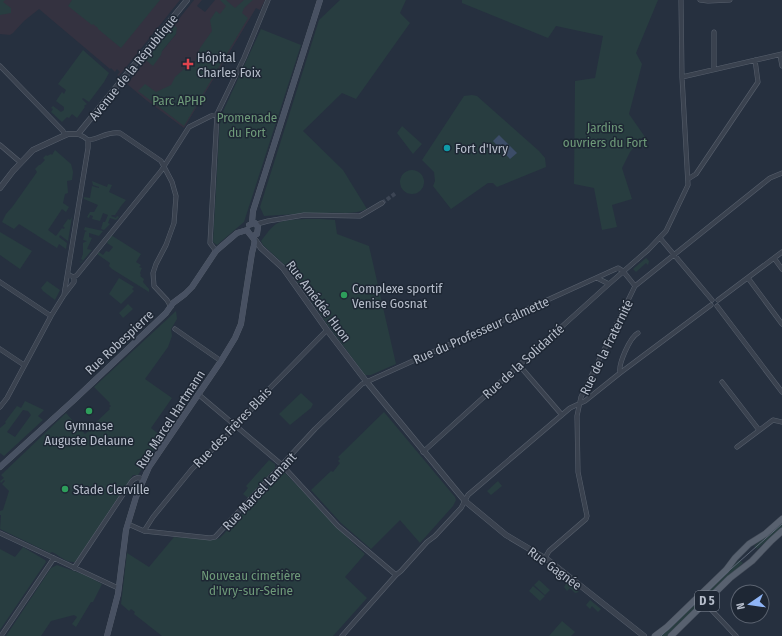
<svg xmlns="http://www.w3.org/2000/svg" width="782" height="636" font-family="'Fira Sans Condensed',sans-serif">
	<rect width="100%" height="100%" fill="#26303f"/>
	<path fill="#343240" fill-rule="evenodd" d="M0,0H180L119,76L117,75L120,72L117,69L115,72L111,68L110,69L39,9L24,21L13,33L10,35L0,34Z
		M194,0H202L197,6L205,12L215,0H265L260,10L256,8L184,128L146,100L127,84ZM174,25L176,34L162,51L146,60Z"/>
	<path fill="#283d40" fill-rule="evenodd" d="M0,0H5L3,2L11,8V13L0,15Z
		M72,0H160L121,48L98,29V28L93,24L92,25L68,6Z
		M220,0H226L235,8L244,0H253L244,8L242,13L248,18L184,126L138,91L145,84L156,92L171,85L175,77L183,70L195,63L200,48L212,31L210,20L216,11L220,14L226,6Z
		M340,0H406L400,13L410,23L356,99L342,93L303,131L343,170L367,209C354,215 341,212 327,213C306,213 285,215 264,216L260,207L319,20Z
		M462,0H658L636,53L642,64L629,114L645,137H643L630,152L622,168L632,199L612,205L617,227L602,230L594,188L574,184L575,81L595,78L603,36L556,26L548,38L462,3Z
		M174,25L177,28L176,34L162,51L161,55L153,66L146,60Z
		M261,29L301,45L244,222L217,245L213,242L220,118Z
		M83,50L109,73L104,82L89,102L83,98L82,99L87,104L84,106L85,107L77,118L72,114L69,118L67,117L62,122L51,112L53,109L51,108L53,106L61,112L64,110V107L56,101L62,92L64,94L66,90L58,84Z
		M472,95L477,96L539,151L545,158L546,167L497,187L493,183H488L451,209L433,186L435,181L434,172L422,160L464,96Z
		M402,126L422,144L413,154L397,133Z
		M55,150L71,164L73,172L72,180L67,181L68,193L65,194L63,203L69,207L66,212L62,209L48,230L56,236L62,228L63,229L65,228L63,226L68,219L70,220L72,217L68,241L60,235L59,237L67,243L66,249L59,244L57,248L19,224L14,229L2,222L6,214L13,206L37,172L35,169L39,165H40L45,160L43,158L46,155L47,156L51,154L52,155Z
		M400 182a12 12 0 1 1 24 0a12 12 0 1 1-24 0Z
		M92,181L107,187L108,184L112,185L109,192L126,200L121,206L115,215H112L111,216L116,218L117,216L119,217L116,220L110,218L108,223L110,224L104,230L101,229L103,222H105L108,215L103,213L100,221L92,219L93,216L90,215L89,218L87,217L90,212H94L98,205L84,199V197L90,198L92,186L99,188V187L93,185Z
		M321,219L335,220L337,234L369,246L396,364L371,375H365L328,325L286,266L263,245L261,241C265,236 270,228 276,224C286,218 309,219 321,219Z
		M85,227L103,231L99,236L89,233V237L92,238L87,249L92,250L81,263L79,261L81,262L83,260L81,259L83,254V243L87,241L83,240L85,232L87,231L84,230Z
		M0,232L32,251L20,269L0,255Z
		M111,235L141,254L136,262L141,265L139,267L142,268L140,273L141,275L140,276L144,279L143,282L149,289V292L112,269L109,266L110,263L97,254L99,252L103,255L106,251L109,252L113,247L107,243Z
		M646,258L649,261L648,265L646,263L636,272L633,269Z
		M119,278L134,287L132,289L134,291L121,304L109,294Z
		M47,281L60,290L55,300L43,291L41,288Z
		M128,304L133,309L123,318L119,313Z
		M176,311L177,319L171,329L172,336L168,347L145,379L172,398L151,428L162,437L138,475H133L75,562C66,563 59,555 52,552L50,553L0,529L1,515H0V511L3,510L9,491L2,484L5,481L4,480L1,483L0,481L4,478L1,475L66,413L85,434L92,428L91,427L110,409L109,408L111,406L109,404L110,403L94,387Z
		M301,393L313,404L311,408L290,425L279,414Z
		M25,401L44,410L38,416L43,420L4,456L0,453V428L6,423L5,422L17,406L21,408ZM23,410L28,411L31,415L15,437L7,432Z
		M384,412L455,497L456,500L453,506L420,543L400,520L371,549L341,523L311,490L331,471L333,472L340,463L338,461L340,459L338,457Z
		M269,460L275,464V468L248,498L243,494L248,488L246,486Z
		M281,473H285L352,542L365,554L345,577L367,598L333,636H162L134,614L135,612L131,609L129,611L121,604L127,553L149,567L174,537L214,540L220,538Z
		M498,481L502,486L491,495L487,491Z
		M782,522V528L757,549L754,546Z
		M23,547L45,560L46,562L0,630V549L15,557Z
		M739,560L743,563L667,636H660Z
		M57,565L85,575L102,584L93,602H91L76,627L72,624L77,617L74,615L51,621L41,636H6L51,568Z
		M539,580L550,590L545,595L534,585Z
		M567,582L579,592L575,593L570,588L567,591L564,587Z
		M533,586L545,596L540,601L529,591Z
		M590,600L601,609L598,612L592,606L590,609L586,605Z
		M562,621L575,632L571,636H549Z"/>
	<path fill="#3c4d68" d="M499,135L517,153L510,159L493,141Z"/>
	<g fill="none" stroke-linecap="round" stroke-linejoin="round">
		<path stroke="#3c4554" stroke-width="4" stroke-dasharray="4 2" stroke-linecap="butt" d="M382,203L396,193"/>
		<defs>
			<path id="minor" d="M700,0L708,1L730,0
				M780,55L782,66
				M0,66L63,131L65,135
				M714,69V32
				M682,77L782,54
				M78,134L84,137L88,140
				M88,140C100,139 107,131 120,133L161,161L172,182L176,196L174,223L166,245L156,264L153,273L154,286L167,300L171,307
				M0,145L20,162
				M688,179L696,174L758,82L755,60
				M257,224L268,221L304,215L360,216L382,203
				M660,238L712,300
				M216,251L210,243L217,114L244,58L268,0
				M774,258L782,269
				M68,273L69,275L74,277L77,275L161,171L189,127L211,116L217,114
				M597,278L609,284
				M748,278L782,324
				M0,282L51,316
				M64,295L74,282V277
				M718,300L782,252
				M717,306L782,392
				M175,329L221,361
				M0,349L24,365
				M519,365L562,415
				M620,373C618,364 630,337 638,333
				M722,382L759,430
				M198,394L282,465L338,526L396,575
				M0,407L7,398L51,316L64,295L88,148V140
				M737,447L773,420L782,422
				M423,452L609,284L648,250L666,231L688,185L682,77L681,0
				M128,524L144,531L210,538L215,537L315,429L362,384L618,268L623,271L635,286
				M144,531L153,517L192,469L236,427L270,388L327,330
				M0,533L118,588
				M545,558L549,551L586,519L587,516L578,472L577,416L581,397L635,286L770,178L782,173
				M74,568L132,481C136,477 138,477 143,479
				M705,603L736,636
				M1,636L54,558
				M342,636L396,575L401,571L427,542L435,536L461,508L468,495L570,408L585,401L620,373L711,305"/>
			<path id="tertiary" d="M0,188L13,171L33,150L61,137L68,134H78L187,0
				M256,241L261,248L283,268L327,330L366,381L465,501L506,535L548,560L644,636"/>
			<path id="secondary" d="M252,223L253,211L320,0
				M249,225L255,223L258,227L257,234L253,236
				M0,467L74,400L166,313L173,303L185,294L192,287L216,251L237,233L247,230
				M107,636L118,594L126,530L136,497L149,467L221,361L235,338L241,324L252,253C257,235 254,242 247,230"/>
			<path id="primary" d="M655,636L667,627L726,570L735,558L749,544L765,534L782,519
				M671,636L730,578L752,561L771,541L782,531"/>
		</defs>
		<use href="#minor" stroke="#58606d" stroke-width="5"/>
		<use href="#tertiary" stroke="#58606d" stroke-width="6"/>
		<use href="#secondary" stroke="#58606d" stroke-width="6"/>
		<use href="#primary" stroke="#434b58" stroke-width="7"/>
		<use href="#minor" stroke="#3a424f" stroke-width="4"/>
		<use href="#tertiary" stroke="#3a424f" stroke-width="5"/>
		<use href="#secondary" stroke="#485162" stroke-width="5.5"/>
		<use href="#primary" stroke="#58616f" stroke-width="6"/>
		<path stroke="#5c6676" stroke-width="1" d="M661,636L723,576L782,524"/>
	</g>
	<path fill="#e0444e" stroke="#1e2734" stroke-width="1.5" d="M186 58h4v4h4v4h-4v4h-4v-4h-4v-4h4z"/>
	<circle fill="#0f9aa8" stroke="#1e2734" stroke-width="1.5" cx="447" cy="148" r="4"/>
	<g fill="#2e9e5b" stroke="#1e2734" stroke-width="1.5">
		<circle cx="344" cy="295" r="4"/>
		<circle cx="89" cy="411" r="4"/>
		<circle cx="65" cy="489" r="4"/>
	</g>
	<g text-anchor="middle" stroke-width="3" stroke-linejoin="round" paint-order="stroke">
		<rect fill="#1e2734" stroke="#88909d" stroke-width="1" x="695" y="591" width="24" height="20" rx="3"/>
		<g font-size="12" font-weight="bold" fill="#b6bdca">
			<text x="707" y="605">D 5</text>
		</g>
		<g font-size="13" fill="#b6bdca" stroke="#1e2734" text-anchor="start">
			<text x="197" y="62">Hôpital<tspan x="197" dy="15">Charles Foix</tspan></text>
			<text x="455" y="153">Fort d'Ivry</text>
			<text x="352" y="293">Complexe sportif<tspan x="352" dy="15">Venise Gosnat</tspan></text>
			<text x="89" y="430" text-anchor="middle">Gymnase<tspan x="89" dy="15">Auguste Delaune</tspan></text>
			<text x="73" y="494">Stade Clerville</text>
		</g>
		<g font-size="13" fill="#b6bdca" stroke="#1e2734">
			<text transform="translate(133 67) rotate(-51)" y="5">Avenue de la République</text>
			<text transform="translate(319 301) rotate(53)" y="5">Rue Amédée Huon</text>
			<text transform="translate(481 330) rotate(-24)" y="5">Rue du Professeur Calmette</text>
			<text transform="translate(119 342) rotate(-43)" y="5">Rue Robespierre</text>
			<text transform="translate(606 347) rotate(-64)" y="5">Rue de la Fraternité</text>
			<text transform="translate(523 361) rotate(-42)" y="5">Rue de la Solidarité</text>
			<text transform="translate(170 419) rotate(-57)" y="5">Rue Marcel Hartmann</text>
			<text transform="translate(232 427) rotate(-46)" y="5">Rue des Frères Blais</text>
			<text transform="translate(259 491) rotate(-47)" y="5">Rue Marcel Lamant</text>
			<text transform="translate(555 568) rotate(36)" y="5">Rue Gagnée</text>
		</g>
		<g font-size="13" fill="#6e9a79" stroke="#1e2734">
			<text x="179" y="105">Parc APHP</text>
			<text x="247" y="122">Promenade<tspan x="247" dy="15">du Fort</tspan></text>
			<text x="605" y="132">Jardins<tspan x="605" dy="15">ouvriers du Fort</tspan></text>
			<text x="251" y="580">Nouveau cimetière<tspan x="251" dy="15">d'Ivry-sur-Seine</tspan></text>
		</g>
	</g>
	<g transform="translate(750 604) rotate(257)"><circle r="19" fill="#1e2734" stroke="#5b6370"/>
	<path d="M0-3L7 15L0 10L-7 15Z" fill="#8fb5f6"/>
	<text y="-6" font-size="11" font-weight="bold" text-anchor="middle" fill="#b6bdca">N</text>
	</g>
</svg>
